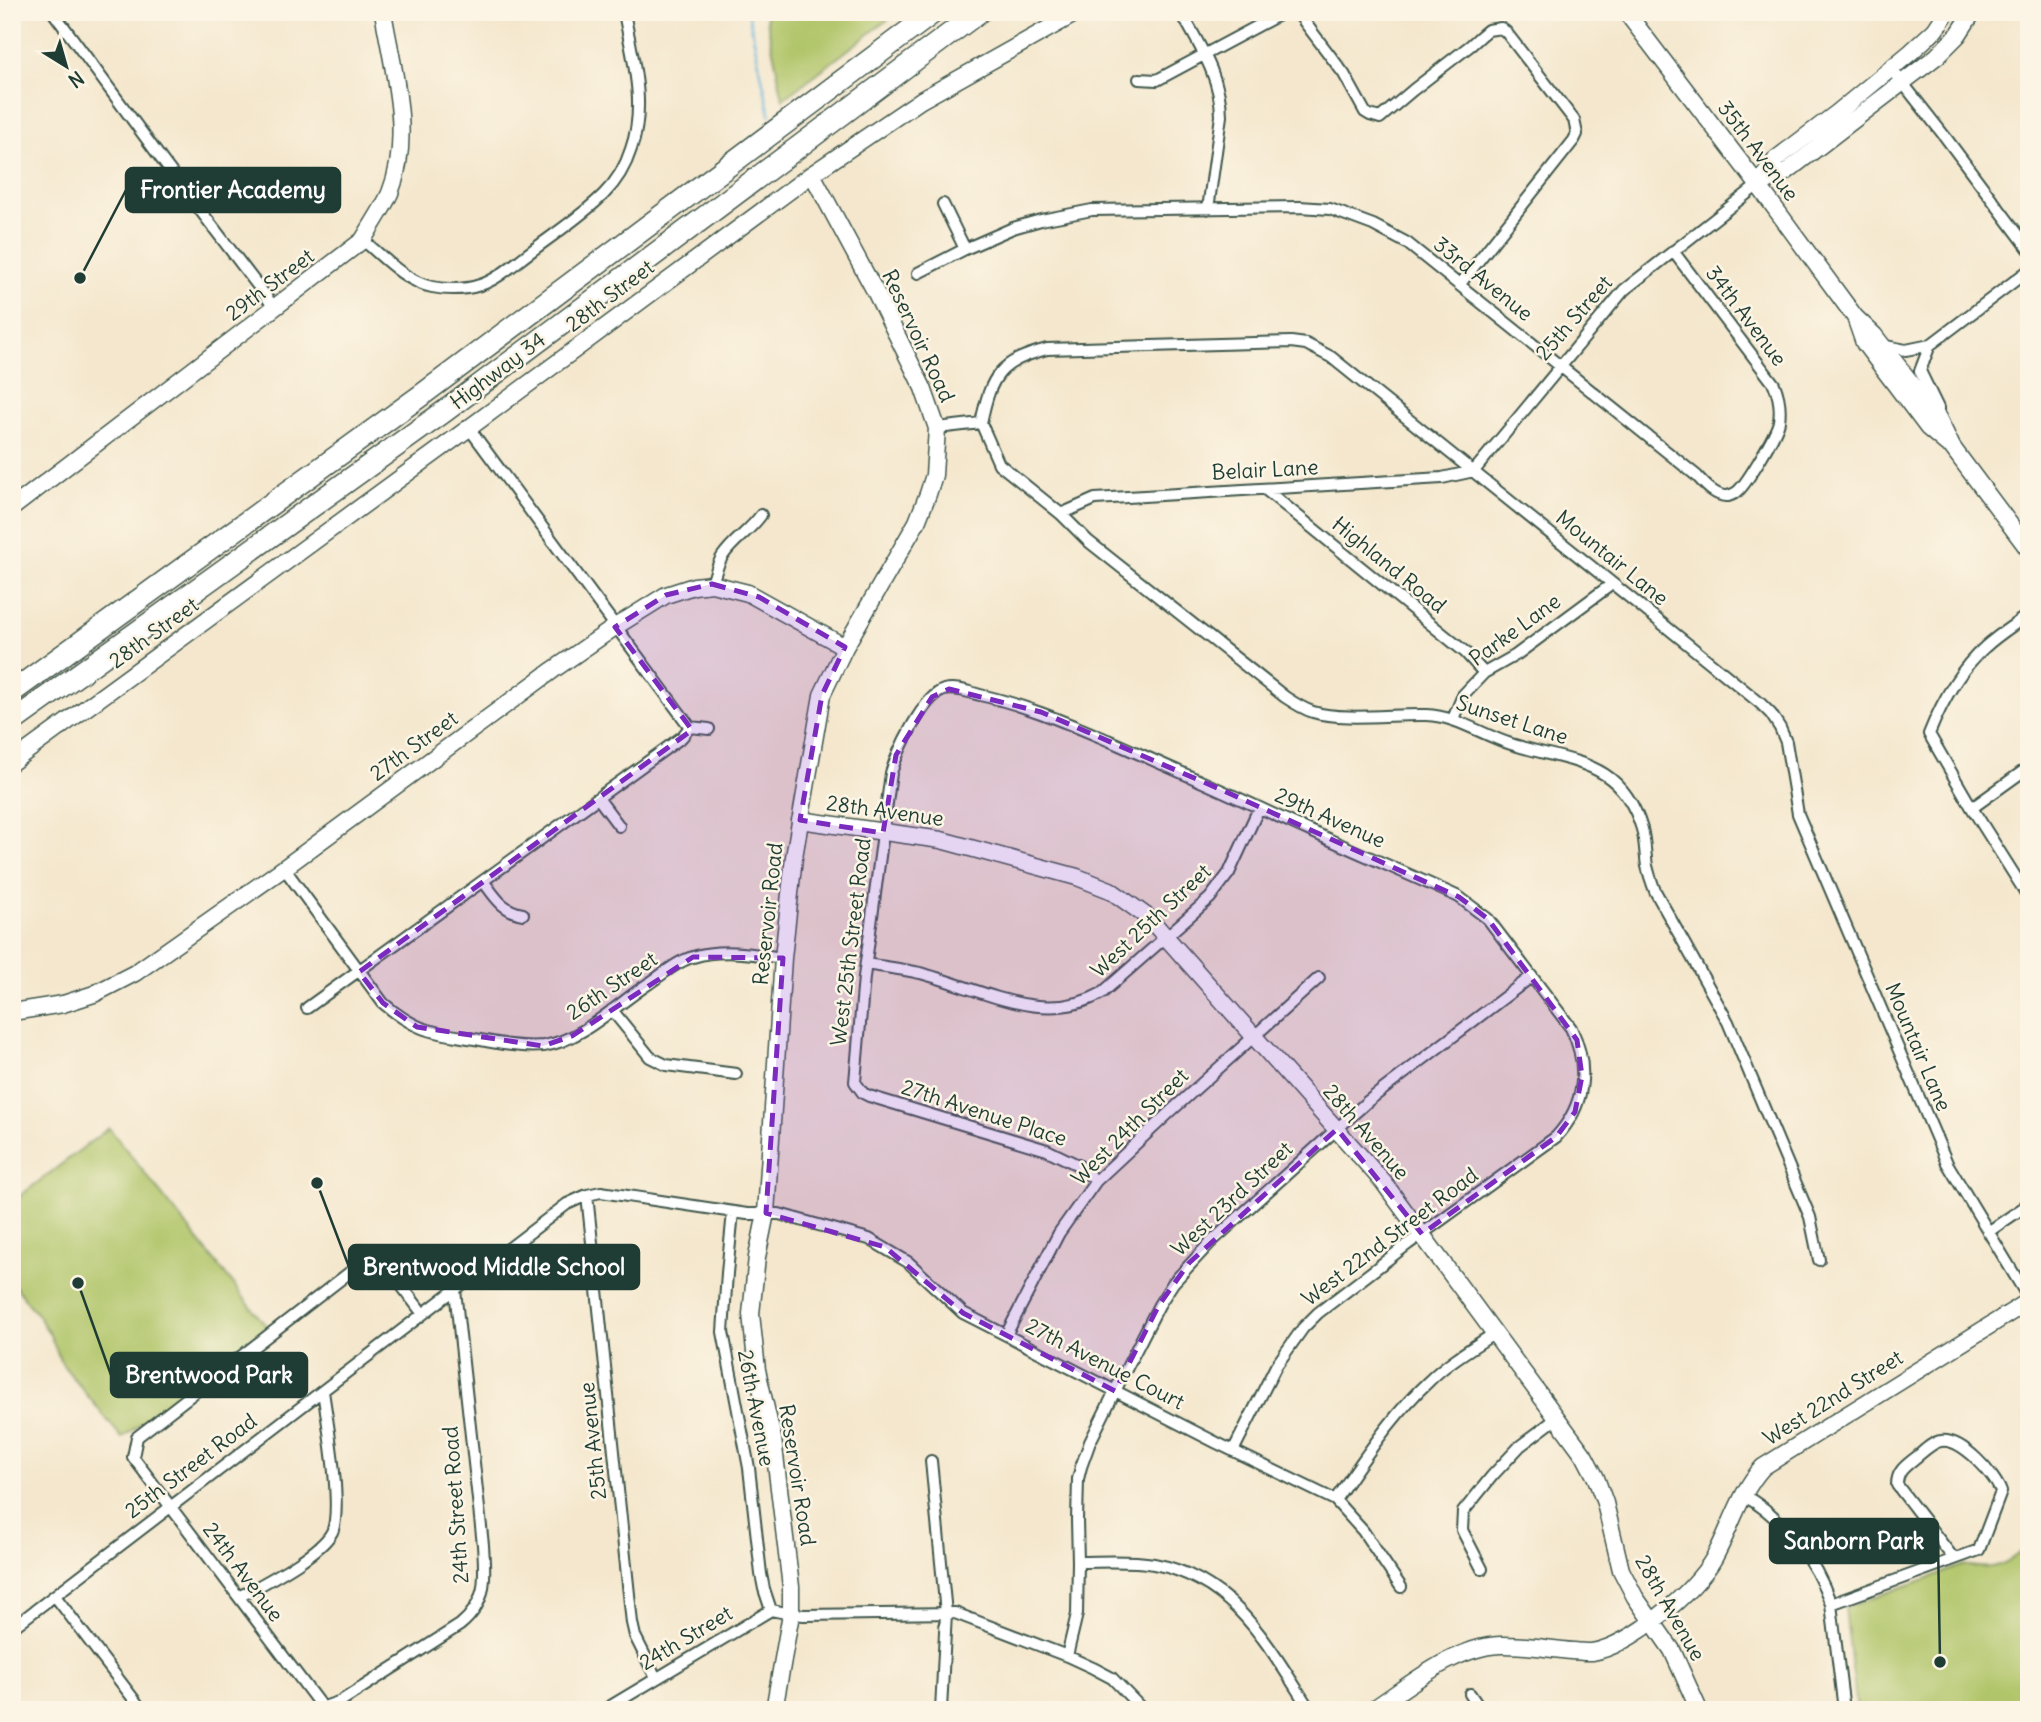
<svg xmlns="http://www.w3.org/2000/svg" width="2041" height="1722" font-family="Delius,sans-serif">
	<rect width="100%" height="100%" fill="#fcf5e5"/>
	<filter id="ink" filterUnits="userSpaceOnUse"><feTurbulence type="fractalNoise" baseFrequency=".0143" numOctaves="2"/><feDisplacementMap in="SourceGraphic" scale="14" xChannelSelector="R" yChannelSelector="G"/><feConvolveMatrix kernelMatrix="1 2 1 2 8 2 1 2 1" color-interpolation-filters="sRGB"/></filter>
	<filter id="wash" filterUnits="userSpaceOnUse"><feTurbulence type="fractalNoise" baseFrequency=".00686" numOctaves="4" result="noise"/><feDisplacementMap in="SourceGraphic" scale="28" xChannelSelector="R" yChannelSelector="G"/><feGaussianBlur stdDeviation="1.57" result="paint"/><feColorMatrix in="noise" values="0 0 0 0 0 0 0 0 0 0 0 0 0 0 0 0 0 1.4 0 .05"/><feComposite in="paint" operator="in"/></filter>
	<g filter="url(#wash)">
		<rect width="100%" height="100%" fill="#f4e7cd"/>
		<path fill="#b0c569" stroke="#68814e" stroke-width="2" d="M765,12H898L783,99Z
			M109,1128L267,1327L122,1438L62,1364L51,1337L39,1317L12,1282V1202Z
			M2029,1545V1710H1857L1845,1608L1964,1565C1996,1572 2005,1565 2029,1545Z"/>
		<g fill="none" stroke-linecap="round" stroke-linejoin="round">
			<path stroke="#5cafd8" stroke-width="2.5" d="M748,12L770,115"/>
		</g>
	</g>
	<g filter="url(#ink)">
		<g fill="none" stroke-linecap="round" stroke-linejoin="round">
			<defs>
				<path id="street" d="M53,12L165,164L274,307
					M1181,12C1199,45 1221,77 1221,116L1208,209
					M1292,12L1300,16L1344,74L1365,112L1370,115L1380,118L1413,90L1471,45L1482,35L1488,30L1501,28L1506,32L1574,120L1577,134L1574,140L1460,284
					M1891,68L1946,138L2029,249
					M1139,79L1157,80L1284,12
					M943,204L965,249
					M363,240C383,257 406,282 432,287C448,290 465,290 480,285C499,279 516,262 533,250C557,232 583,215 604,194C616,182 626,165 631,149C647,104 632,57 624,12
					M918,273L965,249L1013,228L1041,220L1092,210L1299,207L1330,209L1373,225L1407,243L1697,476C1705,485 1716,497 1728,496C1731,495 1736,493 1738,491C1747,483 1777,433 1779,421C1781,408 1779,396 1774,384L1673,251
					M1881,345L1906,350L1930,345L2029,270
					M1930,345L1920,371L1938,408V415
					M981,423L999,464L1061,514L1088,541L1285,697C1294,703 1303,709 1313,712C1343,721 1393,714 1426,715C1457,716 1482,735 1511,744C1570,763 1621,758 1642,829C1645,840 1645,853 1647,866C1649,874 1652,883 1655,891L1728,1022L1810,1217L1819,1260
					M469,428L690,727
					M937,428L981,423C991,375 999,362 1047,349L1291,342L1306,344L1331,357L1690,646L1760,703L1771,714L1780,728L1786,742L1798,814L1947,1163L2029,1299
					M1266,490L1465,652L1484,673
					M1061,514L1095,499L1442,478L1474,471L1624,290L1758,185
					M712,584C715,575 717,565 722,557C733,540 749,532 761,515
					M2029,614C2014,625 1998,635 1985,647C1960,669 1941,704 1929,734L1972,808L2029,898
					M1453,719L1463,695L1484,673L1516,655L1612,584
					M598,798L619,826
					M1972,808L2029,767
					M284,868L383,1003C417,1032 432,1032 475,1039C496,1043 521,1048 543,1046C581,1041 617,1004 648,984C662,975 677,961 693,957C721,948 755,954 783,958
					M484,882C495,897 503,911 523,914
					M866,964C884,967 902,969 920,973C979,988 1043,1027 1102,993L1210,898L1229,873L1259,808
					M307,1008L682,737L690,727L709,729
					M612,1010L650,1057L666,1065L736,1074
					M1096,1181L1078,1165L1047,1150L869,1096L863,1093L855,1082L864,977L891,773C897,753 923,696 944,690C955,687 969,692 980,695C1026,705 1067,723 1110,741C1160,763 1210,785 1260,808C1326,839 1393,867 1459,897L1488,919L1571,1028C1590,1067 1585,1106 1556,1137L1408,1244L1318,1313L1303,1328L1276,1366L1233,1451
					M587,1195L632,1623L635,1636L656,1678
					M733,1212L727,1273L723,1332L749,1468L761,1574L764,1589L771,1610
					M1988,1232L2023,1208L2029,1201
					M1006,1335L1059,1233L1096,1181L1171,1111L1319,978
					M931,1461L946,1613L941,1710
					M1743,1495C1785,1518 1815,1560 1831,1604L1844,1710
					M1335,1500C1364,1459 1392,1415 1429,1381C1448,1362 1472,1348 1495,1333
					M1078,1562C1103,1562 1130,1560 1154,1564C1235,1579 1269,1647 1310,1710
					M1482,1569L1462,1530L1463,1512L1492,1476L1520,1446L1557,1418
					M55,1596L142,1710
					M239,1597C262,1584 320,1555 332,1532C343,1509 327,1420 323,1391
					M1831,1604L1979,1550L2001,1492C1995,1475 1962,1438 1941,1441C1932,1442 1922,1453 1914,1459C1904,1467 1897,1472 1897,1485L1954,1559
					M12,1628L567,1204L587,1195L601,1192L747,1214H779L869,1239L908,1262L963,1313L1217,1443L1335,1500L1363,1531L1401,1587
					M1067,1656L1077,1614L1078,1562L1077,1520L1078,1479L1081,1467L1090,1442L1115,1391L1159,1305L1173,1283L1210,1243L1368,1101L1531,977
					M1470,1694L1481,1710
					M318,1709L341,1701L460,1625C488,1602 485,1578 483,1545L455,1290
					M324,1710L133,1457L137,1437L376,1252L423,1314
					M604,1710L771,1610L791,1614L804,1615L955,1613L1067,1656L1093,1668L1112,1678L1143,1710"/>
				<path id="secondary" d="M1626,12L1758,185L1855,317L1874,335L1938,418L1952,447L2029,550
					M1759,183L1776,159L1837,113L1911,52L1935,30L1947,12
					M1758,185L1786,172L1937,56L1958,35L1973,12
					M1856,320L1864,343L1928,428L1947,444
					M12,508L363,240C372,224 383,209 390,193C413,135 393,71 383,12
					M12,762L469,428L812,174L921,100L1078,12
					M800,820L941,840L1077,877L1110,890L1149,918L1384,1183L1584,1455L1596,1478L1605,1503L1621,1570L1635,1597L1672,1650L1699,1710
					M12,1012L63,1004L94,994L135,973L284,868L553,670L615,627L666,595L694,586L712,584L748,593L845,647
					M774,1710L791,1614V1587L773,1439L757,1370L751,1314L757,1257L766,1213L783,958L794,857L822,695L845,647L917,522L928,494L934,475L937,428L923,388L876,293L812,174
					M1372,1710C1410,1685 1454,1647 1500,1645C1531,1644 1561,1652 1592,1652C1630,1646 1695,1592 1714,1558C1731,1528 1739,1493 1763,1467L2029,1301"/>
				<path id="highway" d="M12,692L423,394L934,12
					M12,722L445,411L979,12"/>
			</defs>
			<use href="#street" stroke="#3f564b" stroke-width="14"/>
			<use href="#secondary" stroke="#3f564b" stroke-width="19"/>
			<use href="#highway" stroke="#3f564b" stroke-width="24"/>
			<use href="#street" stroke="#fff" stroke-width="10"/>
			<use href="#secondary" stroke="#fff" stroke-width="16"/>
			<use href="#highway" stroke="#fff" stroke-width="21"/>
		</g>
	</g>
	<path fill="#7b2cbf" fill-opacity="0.2" stroke="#7b2cbf" stroke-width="5" stroke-dasharray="14 9" stroke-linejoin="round" d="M712,584L759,597L845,647L822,695L800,820L883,833L896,755L932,697L949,689L1041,712L1222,790L1459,897L1488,919L1577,1040L1582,1076L1575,1112L1556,1137L1422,1234L1337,1129L1189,1263L1159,1305L1115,1391L963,1313L885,1247L766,1213L783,958L693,957L572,1036L543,1046L417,1027L383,1003L359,972L692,730L615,627L666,595Z"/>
	<g text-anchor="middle" stroke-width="5" stroke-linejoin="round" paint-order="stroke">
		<g font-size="21" fill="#1f3d34" stroke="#fcf5e5">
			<text transform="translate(1758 151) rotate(53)" y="7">35th Avenue</text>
			<text transform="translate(1483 279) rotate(39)" y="7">33rd Avenue</text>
			<text transform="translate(270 285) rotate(-37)" y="7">29th Street</text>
			<text transform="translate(610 296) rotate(-37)" y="7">28th Street</text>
			<text transform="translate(1746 316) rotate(53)" y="7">34th Avenue</text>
			<text transform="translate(1574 318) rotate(-49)" y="7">25th Street</text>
			<text transform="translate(918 336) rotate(65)" y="7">Reservoir Road</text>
			<text transform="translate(498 371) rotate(-37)" y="7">Highway 34</text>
			<text transform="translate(1265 470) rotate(-3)" y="7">Belair Lane</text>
			<text transform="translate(1612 558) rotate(39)" y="7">Mountair Lane</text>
			<text transform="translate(1389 565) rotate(39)" y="7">Highland Road</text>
			<text transform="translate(1515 630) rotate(-36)" y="7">Parke Lane</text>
			<text transform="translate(154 633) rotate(-36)" y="7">28th Street</text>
			<text transform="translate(1512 720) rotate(18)" y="7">Sunset Lane</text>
			<text transform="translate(414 746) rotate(-36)" y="7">27th Street</text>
			<text transform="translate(885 811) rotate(8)" y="7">28th Avenue</text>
			<text transform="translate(1330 818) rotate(24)" y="7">29th Avenue</text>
			<text transform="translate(768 914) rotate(-84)" y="7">Reservoir Road</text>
			<text transform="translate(1151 921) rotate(-43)" y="7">West 25th Street</text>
			<text transform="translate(851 942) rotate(-83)" y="7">West 25th Street Road</text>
			<text transform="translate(612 986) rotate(-34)" y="7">26th Street</text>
			<text transform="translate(1918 1047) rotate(67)" y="7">Mountair Lane</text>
			<text transform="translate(984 1113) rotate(18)" y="7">27th Avenue Place</text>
			<text transform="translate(1130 1127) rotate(-45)" y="7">West 24th Street</text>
			<text transform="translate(1366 1132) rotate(49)" y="7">28th Avenue</text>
			<text transform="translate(1232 1199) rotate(-43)" y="7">West 23rd Street</text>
			<text transform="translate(1390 1237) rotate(-37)" y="7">West 22nd Street Road</text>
			<text transform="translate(1105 1364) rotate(27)" y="7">27th Avenue Court</text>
			<text transform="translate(1833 1398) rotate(-32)" y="7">West 22nd Street</text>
			<text transform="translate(756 1408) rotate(79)" y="7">26th Avenue</text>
			<text transform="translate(593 1441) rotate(-96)" y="7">25th Avenue</text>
			<text transform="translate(191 1466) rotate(-37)" y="7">25th Street Road</text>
			<text transform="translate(797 1475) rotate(81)" y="7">Reservoir Road</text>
			<text transform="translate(456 1505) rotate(-94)" y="7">24th Street Road</text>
			<text transform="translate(243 1572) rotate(53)" y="7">24th Avenue</text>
			<text transform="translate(1670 1608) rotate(60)" y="7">28th Avenue</text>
			<text transform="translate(686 1638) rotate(-31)" y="7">24th Street</text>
		</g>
	</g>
	<path fill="none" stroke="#1f3d34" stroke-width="2.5" d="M80 278L126 190M317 1183L349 1267M78 1283L111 1375M1940 1662L1938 1541"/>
	<g fill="#1f3d34" stroke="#fcf5e5" stroke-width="2.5">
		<circle cx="80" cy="278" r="7"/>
		<circle cx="317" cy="1183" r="7"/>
		<circle cx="78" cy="1283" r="7"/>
		<circle cx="1940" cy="1662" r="7"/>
	</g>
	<g fill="#1f3d34" stroke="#1f3d34" stroke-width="2.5">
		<rect x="126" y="168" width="214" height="44" rx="7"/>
		<rect x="349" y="1245" width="290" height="44" rx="7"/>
		<rect x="111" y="1353" width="196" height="44" rx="7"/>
		<rect x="1770" y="1519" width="168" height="44" rx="7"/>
	</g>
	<g font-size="23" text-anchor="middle" font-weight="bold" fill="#fff">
		<text x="233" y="198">Frontier Academy</text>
		<text x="494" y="1275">Brentwood Middle School</text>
		<text x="209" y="1383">Brentwood Park</text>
		<text x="1854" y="1549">Sanborn Park</text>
	</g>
	<rect width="2041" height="1722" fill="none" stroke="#fcf5e5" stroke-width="42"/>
	<g transform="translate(66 66) rotate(143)" stroke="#fcf5e5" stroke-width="5" paint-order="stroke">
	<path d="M0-5L12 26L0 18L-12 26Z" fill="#1f3d34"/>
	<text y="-10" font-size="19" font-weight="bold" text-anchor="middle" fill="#1f3d34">N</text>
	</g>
</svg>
